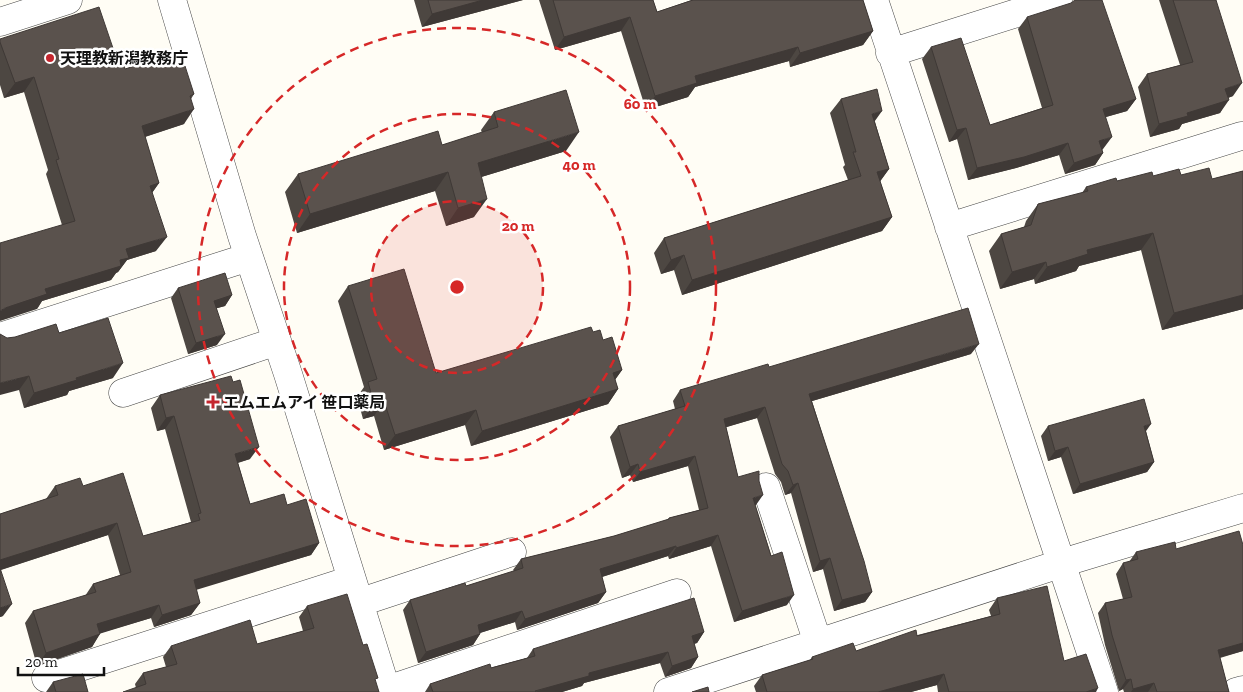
<svg xmlns="http://www.w3.org/2000/svg" width="1243" height="692" font-family="'Zilla Slab','Noto Sans JP',serif">
	<rect width="100%" height="100%" fill="#fffdf5"/>
	<g fill="none" stroke-linecap="round" stroke-linejoin="round">
		<defs>
			<path id="minor" d="M172,0L242,236L288,374L387,692
				M874,0L1104,692
				M0,22L68,0
				M890,53L1058,0
				M949,227L1241,136
				M0,337L249,257
				M123,393L277,341
				M766,487L818,643
				M358,603L512,552
				M46,678L351,580
				M387,690L677,593
				M668,692L1075,559L1243,508
				M1236,692L1243,690"/>
		</defs>
		<use href="#minor" stroke="#444" stroke-width="29"/>
		<use href="#minor" stroke="#fff" stroke-width="28"/>
	</g>
	<path fill="#4d4742" d="M414,0H523L422,27Z
		M539,0H653L657,12L692,0H863L873,31L863,45L790,67L789,61L695,87L688,97L646,110L621,31L555,50Z
		M1159,0H1216L1233,96L1228,98L1220,113L1182,124L1179,129L1150,137L1138,87L1147,74L1180,65Z
		M1027,17L1136,99L1127,111L1106,117L1103,149L1102,150L1103,153L1095,165L1065,174L1059,155L1016,168L968,180L957,139L949,142L922,59L931,47L990,125L1042,108L1018,29Z
		M0,39L117,60L125,69L180,68L194,94L191,99L184,124L145,137L159,183L152,193L156,251L127,260L118,272L116,273L111,280L42,301L37,309L62,225L46,174L48,170L24,92L4,98L0,85Z
		M841,99L875,122L889,169L880,181L892,217L882,231L682,295L674,270L661,274L654,253L664,238L848,180L843,167L845,165L830,113Z
		M494,112L566,151L481,177L474,217L446,226L435,191L297,233L285,192L298,174L442,145L482,133L481,130Z
		M1243,171V309L1162,330L1141,250L1079,266L1076,271L1035,284L1034,279L1000,289L989,251L1001,234L1024,227L1026,221L1038,204L1082,193L1086,187L1117,181L1153,176L1181,175L1212,179Z
		M348,286L436,373L593,332L603,340L622,370L615,380L618,389L608,404L471,446L465,425L384,450L374,416L363,419L357,397L364,387L338,301Z
		M178,288L232,295L225,306L217,308V345L188,354L171,298Z
		M59,333L113,378L69,391L67,395L24,408L19,390L7,338Z
		M971,354L812,401L872,592L865,602L834,611L823,569L813,572L791,493L785,495L781,482L775,474L757,418L726,427L738,477L755,505L787,605L734,622L711,546L669,559L668,556L602,577L606,592L598,603L517,630L515,622L480,633V634L473,645L418,663L403,610L410,600L466,586L514,571L513,570L521,559L614,536L667,520L669,518L699,510L688,466L633,482L630,475L622,478L610,437L618,426L675,409L673,401L680,390L769,367Z
		M160,395L250,459L238,463L250,504L287,505L319,543L311,555L196,589L200,603L191,615L154,627L151,618L100,633L92,647L37,666L25,623L33,611L85,596L93,584L120,575L108,535L1,570L3,616L0,617V514L46,499L55,486H83L143,536L191,522L165,429L157,431L151,408Z
		M1048,426L1146,431L1154,462L1147,472L1073,494L1061,457L1048,461L1041,436Z
		M1243,545V651L1220,658L1229,692H1124L1123,689L1119,691L1105,645L1098,613L1105,603L1123,599L1116,574L1123,563L1129,562L1136,552Z
		M997,598L1064,661L1096,692H938L937,685L911,692H756L754,686L762,675L810,660L812,657L856,651L991,616L989,610Z
		M307,606L363,645L378,678L136,688L135,684L143,673L166,667L163,657L171,646L257,644L303,631L299,617Z
		M704,632L697,643L694,644L698,657L691,668L665,677L660,663L584,683L582,686L562,692H425L430,684L527,658L533,649Z
		M53,682L88,692H46Z"/>
	<path fill="#3f3936" d="M483,0H523L422,27L432,14Z
		M630,17L621,31L555,50L564,37Z
		M873,31L863,45L790,67L800,53Z
		M798,47L789,61L695,87L688,97L646,110L655,96L695,76Z
		M34,77L24,92L4,98L15,83Z
		M1242,83L1233,96L1216,102L1225,89Z
		M1136,99L1127,111L1095,120L1103,109Z
		M1229,100L1220,113L1182,124L1179,129L1150,137L1159,124L1187,113Z
		M194,109L184,124L132,141L142,126Z
		M882,111L872,125V114Z
		M966,128L957,139L949,142L957,130Z
		M579,132L566,151L465,182L478,163Z
		M1112,137L1103,149L1091,153L1099,141Z
		M1068,143L1059,155L1016,168L968,180L977,168Z
		M1103,153L1095,165L1065,174L1074,163Z
		M889,169L879,183L877,172Z
		M448,172L435,191L297,233L310,214Z
		M159,183L149,197L150,186Z
		M487,199L474,217L446,226L458,208Z
		M892,217L882,231L682,295L692,280Z
		M1153,233L1141,250L1079,266L1076,271L1035,284L1047,267L1087,250Z
		M167,237L156,251L127,260L118,272L116,273L111,280L42,301L37,309L0,321V311L5,308L126,249Z
		M684,255L674,270L661,274L671,260Z
		M1046,262L1034,279L1000,289L1012,272Z
		M232,295L225,306L207,311L214,301Z
		M1243,295V309L1162,330L1174,313Z
		M225,334L217,345L188,354L196,343Z
		M979,344L971,354L802,404L809,394Z
		M123,363L113,378L69,391L67,395L24,408L34,393L76,378Z
		M622,370L611,385L613,373Z
		M29,376L19,390L0,395V383Z
		M618,389L608,404L471,446L482,431Z
		M384,401L374,416L363,419L374,404Z
		M765,407L757,418L717,430L724,419Z
		M476,410L465,425L384,450L395,435Z
		M174,416L165,429L157,431L166,418Z
		M1151,424L1144,434V426Z
		M259,447L250,459L226,466L235,454Z
		M1068,447L1061,457L1048,461L1055,451Z
		M695,456L688,466L633,482L640,472Z
		M1154,462L1147,472L1073,494L1080,484Z
		M638,464L630,475L622,478L630,467Z
		M798,483L791,493L785,495L793,485Z
		M763,495L756,505L745,509L753,498Z
		M117,523L108,535L0,570V560Z
		M718,535L711,546L669,559L676,548Z
		M319,543L311,555L186,593L194,580Z
		M676,546L668,556L592,580L600,569Z
		M830,558L823,569L813,572L820,561Z
		M606,592L598,603L517,630L525,619Z
		M872,592L865,602L834,611L842,600Z
		M794,595L787,605L734,622L742,611Z
		M200,603L191,615L154,627L162,615Z
		M12,604L3,616L0,617V608Z
		M159,605L151,618L89,637L97,624Z
		M522,611L515,622L470,636L478,625Z
		M704,632L697,643L684,646L692,636Z
		M100,634L92,647L37,666L46,653Z
		M480,634L473,645L418,663L426,652Z
		M1243,643V651L1210,660L1218,650Z
		M668,652L660,663L584,683L582,686L562,692H535L589,673Z
		M698,657L691,668L665,677L672,666Z
		M944,674L937,685L911,692H878Z
		M1131,679L1123,689L1119,691L1126,680Z
		M1154,683L1148,692H1131L1133,689Z
		M1098,688L1096,692H1086Z"/>
	<path fill="#5a524d" stroke="#3f3936" d="M428,0H483L432,14Z
		M553,0H653L657,12L693,0H863L873,31L800,53L798,47L695,76L697,83L655,96L630,17L564,37Z
		M1075,0H1102L1136,99L1103,109L1112,137L1099,141L1103,153L1074,163L1068,143L1024,157L977,168L966,128L957,130L931,47L961,38L990,125L1053,105L1027,17L1071,3Z
		M1173,0H1216L1242,83L1225,89L1229,100L1187,113L1188,116L1159,124L1147,74L1193,62Z
		M99,7L117,60L122,58L125,69L175,53L180,68L185,66L194,94L190,96L194,109L142,126L159,183L150,186L167,237L126,249L129,258L120,260L121,266L45,289L47,294L5,308L0,311V243L75,221L56,160L59,159L34,77L15,83L0,42V39Z
		M877,89L882,111L872,114L889,169L877,172L892,217L692,280L684,255L671,260L664,238L861,176L853,152H856L841,99Z
		M566,90L579,132L478,163L487,199L458,208L448,172L310,214L298,174L438,131L442,145L498,127L494,112Z
		M1209,168L1212,179L1243,171V295L1174,313L1153,233L1087,250L1088,254L1047,267L1046,262L1012,272L1001,234L1031,225L1038,204L1088,191L1086,187L1116,178L1117,181L1152,172L1153,176L1179,169L1181,175Z
		M404,269L436,373L591,327L593,332L600,330L603,340L612,337L622,370L613,373L618,389L482,431L476,410L395,435L384,401L374,404L368,382L377,379L348,286Z
		M225,273L232,295L214,301L225,334L196,343L178,288Z
		M968,308L979,344L809,394L864,561L872,592L842,600L830,558L820,561L798,483L793,485L788,471L782,464L765,407L724,419L738,477L759,471V481L763,495L753,498L771,556L782,552L794,595L742,611L718,535L676,548V546L600,569L606,592L525,619L522,611L478,625L480,634L426,652L410,600L465,583L466,586L523,568L521,559L614,536L669,519V518L708,508L695,456L640,472L638,464L630,467L618,426L685,406L680,390L768,364L769,367Z
		M108,318L123,363L76,378L77,380L34,393L29,376L0,383V334L7,338L15,337L56,324L59,333Z
		M231,376L233,382L240,380L259,447L235,454L250,504L284,494L287,505L306,499L319,543L194,580L200,603L162,615L159,605L97,624L100,634L46,653L33,611L96,592L93,584L131,572L117,523L0,560V514L58,495L55,486L80,478L83,486L123,473L143,536L200,520L198,514L201,513L174,416L166,418L160,395Z
		M1144,399L1151,424L1144,426L1154,462L1080,484L1068,447L1055,451L1048,426Z
		M1239,531L1243,545V643L1218,650L1229,692H1157L1154,683L1133,689L1131,679L1126,680L1112,635L1105,603L1132,597L1123,563L1138,559L1136,552L1175,542L1176,549Z
		M0,568L12,604L0,608Z
		M1047,586L1064,661L1086,654L1098,688L1086,692H949L944,674L878,692H767L762,675L813,659L812,657L853,643L856,651L916,630L917,636L1000,614L997,598Z
		M347,594L363,645L367,644L378,678L375,679L379,692H123L146,684L143,673L177,664L171,646L250,620L257,644L314,628L307,606Z
		M694,598L704,632L692,636L698,657L672,666L668,652L589,673V676L535,691L536,692H433L430,684L490,664L491,668L535,656L533,649Z
		M83,674L88,692H56L53,682Z
		M708,687L709,692H692Z"/>
	<circle cx="457" cy="287" r="86" fill="#d62828" fill-opacity=".12"/>
	<g fill="none" stroke="#d62828" stroke-width="2.5" stroke-dasharray="9 6">
		<circle cx="457" cy="287" r="86"/>
		<circle cx="457" cy="287" r="173"/>
		<circle cx="457" cy="287" r="259"/>
	</g>
	<g fill="#c4262e" stroke="#fff" stroke-width="2">
		<circle cx="50" cy="58" r="5"/>
		<path d="M210.5 394.5h5v5h5v5h-5v5h-5v-5h-5v-5h5z"/>
	</g>
	<g text-anchor="middle" stroke-width="5" stroke-linejoin="round" paint-order="stroke">
		<g font-size="16" font-weight="bold" fill="#111" stroke="#fff" text-anchor="start">
			<text x="60" y="64">天理教新潟教務庁</text>
			<text x="223" y="408">エムエムアイ 笹口薬局</text>
		</g>
	</g>
	<circle cx="457" cy="287" r="8" fill="#d62828" stroke="#fff" stroke-width="2.5"/>
	<g font-size="15" text-anchor="middle" font-weight="bold" fill="#d62828" stroke="#fff" stroke-width="5" stroke-linejoin="round" paint-order="stroke">
		<text x="640" y="109">60 m</text>
		<text x="579" y="170">40 m</text>
		<text x="518" y="231">20 m</text>
	</g>
	<path d="M18 667v8h86v-8" fill="none" stroke="#111111" stroke-width="2.5"/>
	<text x="25" y="667" font-size="15" fill="#111111" stroke="#ffffff" stroke-width="4" paint-order="stroke">20 m</text>
</svg>
